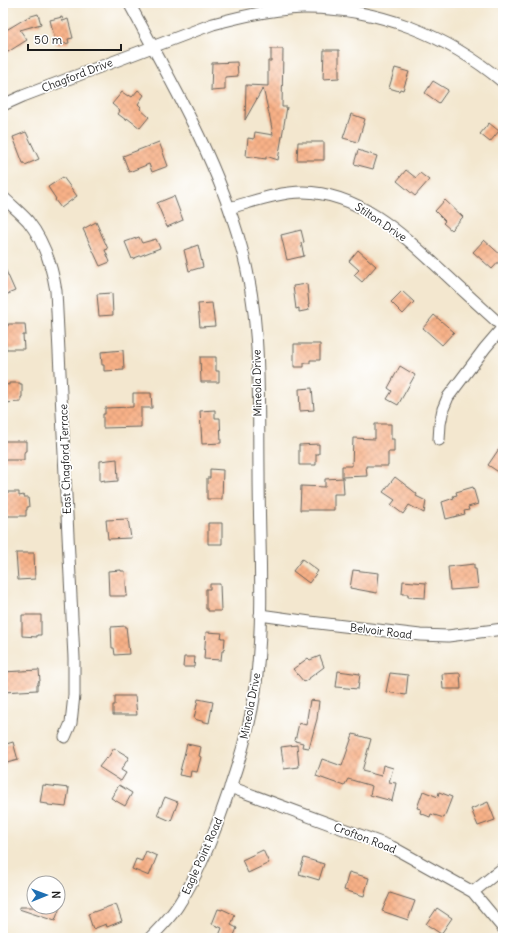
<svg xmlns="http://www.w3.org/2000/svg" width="506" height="941" font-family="Delius,sans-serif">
	<defs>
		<pattern id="building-cross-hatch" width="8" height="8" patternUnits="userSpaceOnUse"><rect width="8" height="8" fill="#f8b187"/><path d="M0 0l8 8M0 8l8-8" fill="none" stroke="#d49874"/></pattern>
	</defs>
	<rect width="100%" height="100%" fill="#fff"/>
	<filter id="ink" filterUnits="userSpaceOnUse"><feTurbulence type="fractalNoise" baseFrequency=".025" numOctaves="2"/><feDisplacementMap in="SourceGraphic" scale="8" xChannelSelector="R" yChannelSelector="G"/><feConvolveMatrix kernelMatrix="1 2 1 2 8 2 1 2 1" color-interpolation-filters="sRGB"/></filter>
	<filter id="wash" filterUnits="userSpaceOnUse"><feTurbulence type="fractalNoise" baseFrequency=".012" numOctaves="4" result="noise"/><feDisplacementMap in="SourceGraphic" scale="16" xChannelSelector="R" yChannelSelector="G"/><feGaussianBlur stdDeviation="0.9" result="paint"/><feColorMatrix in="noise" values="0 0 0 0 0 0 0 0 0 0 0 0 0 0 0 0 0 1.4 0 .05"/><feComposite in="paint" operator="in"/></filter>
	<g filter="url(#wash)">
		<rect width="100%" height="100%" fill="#f3e7cf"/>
		<g id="blocks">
			<path fill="url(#building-cross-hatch)" d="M38,14L41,24L20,30L27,40L3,55V32L28,17Z
				M62,17L63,21L68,19L73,38L68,39L69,43L59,45L56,44L50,20Z
				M271,49H283L282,107H287L278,160L266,156V159L246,156L248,138L254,139L255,132L273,135L270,118L263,88L245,120L246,85L268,86V61H271Z
				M324,50H339V78L323,79Z
				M237,62L238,76L225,77V90L211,91L212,63Z
				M395,68L409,72L403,90L400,89L399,91L389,88Z
				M433,81L448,90L439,103L425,93Z
				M138,90L144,95L138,104L141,107L140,109L149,117L140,128L127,118L126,120L118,114L120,111L112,104L122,92L128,96L129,95L132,97Z
				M351,114L365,119L358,142L343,138Z
				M489,123L499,131L490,142L480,134Z
				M26,132L39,159L25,165L24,163H23L13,137Z
				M159,142L168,166L152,172L149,164L129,172L123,156Z
				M298,142H324V160H297Z
				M358,150L377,156L373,169L354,164Z
				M406,170L416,178L420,173L429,180L415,196L397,181Z
				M63,177L77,196L61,208L55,200L56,199L48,187Z
				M174,196L183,220L167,227L157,203Z
				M445,200L463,217L451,230L443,223L445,221L435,211Z
				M96,222L108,249L105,250L110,262L100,266L83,229Z
				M301,230L304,242L301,243L304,256L287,260L281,235Z
				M139,237L142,243L156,239L160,248L132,259L125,242Z
				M484,240L503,257L492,269L473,252Z
				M198,245L203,267L189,271L184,250Z
				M358,250L376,266L362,282L354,275L359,270L349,261Z
				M3,264L15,291L3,296Z
				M307,284L309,305H308L309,310L299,312V308L296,309L293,286Z
				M402,291L414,302L403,314L391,302Z
				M112,293L113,315L99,316L97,294Z
				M212,303L215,326L200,327L198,304Z
				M434,315L454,332L442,345L423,328Z
				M8,324H25L26,335H23L24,349H6L5,335L3,336V326H8Z
				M294,344H320V360H310V363H304V367H294Z
				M123,350L124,370L104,371V365H102L101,352Z
				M200,357H216V371H219V382H201Z
				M400,366L415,375L398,405L387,399L392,391L388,388Z
				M9,383H20V384H22V397H21V402L3,403V384L9,385Z
				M312,388L314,410L300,411L299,389Z
				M133,393H151L152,408H141V427L103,428V414H105V408L133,407Z
				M215,410V418H220L221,443L202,444L200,411Z
				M375,424H391V439H394V452H388V466H366L367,476L342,477V466H352L353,438L375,439Z
				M3,441H26V451H25L24,453V460H3Z
				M503,443V475L488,465Z
				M319,444V454H316V465H299V445Z
				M117,459L118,481L105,482V480L100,481V461Z
				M210,469L223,470L222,499H207V478H210Z
				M395,477L412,490L417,494L416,496L426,501L424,513L409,505L403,514L391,505L395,500L383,492Z
				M343,478L344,494H334V510H300L301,486L325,487V479Z
				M473,487L478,504L468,507L469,510L464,511L465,514L446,519L442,502L454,498L453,496L457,495L456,492Z
				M6,492H19V496L24,495V497H28L29,507H27V510H26V516H7Z
				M128,519L131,538L108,539L106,520Z
				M208,523H222V544H208Z
				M16,553H34L35,579L18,580Z
				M302,559L318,571L309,583L293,571Z
				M474,564V569H476L478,588L450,590L448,567Z
				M121,570V571H125L127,596H109L108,571Z
				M353,570L379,573L377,593L350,588Z
				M403,581L426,583L425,598L408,597V594H402Z
				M210,584H220L221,611H208V609H206V589H210Z
				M22,615H41V635H37V637L22,636Z
				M126,626L129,654L115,655L114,648H112L111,627Z
				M206,632L222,633L221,638H225L224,651H222L221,660L204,659Z
				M320,656L324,667L304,682L293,669L308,658L310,660Z
				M184,657H195L194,667H183Z
				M39,670L40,681L38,682V685H37V690L3,692V672Z
				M338,671L360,674L358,689L336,687Z
				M390,673L408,675L406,695L386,692Z
				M460,673L461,689H443L442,674Z
				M115,696H135L137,715H113V705H115Z
				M198,699L213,702L209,723L194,719Z
				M310,700L319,701L317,719L309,748L302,747L303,743L295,741L299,723L306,725Z
				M353,734L371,739L362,771L381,776L383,765L393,768L389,782L396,783L392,801L370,795L372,786L348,779L344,786L316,776L322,759L342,766Z
				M13,742L18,760L3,764V745Z
				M187,744L201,747L199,756L201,757L197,772L191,771L190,777L179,775Z
				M297,745L299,767L284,769L281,747Z
				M114,748L129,757L121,770L126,773L121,781L99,767L106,758L107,759Z
				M43,785L69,788L66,807L48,805V804L40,803Z
				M119,785L132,793L125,806L111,798Z
				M423,791L438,797L439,792L452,797L444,818L431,814L430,817L420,813L421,809L417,808Z
				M165,797L178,802L171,821L157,815Z
				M488,802L495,820L478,826L471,809Z
				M263,850L269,863L248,873L242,860Z
				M146,851L157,856L149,876L132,869L136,859L142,861Z
				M304,858L324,864L319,880L299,874Z
				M349,872L369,878L364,896L344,890Z
				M390,893L415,901L408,920L382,911Z
				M116,904L122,921L107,927L106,924L93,929L88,914Z
				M19,907H60L55,921L19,909Z
				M437,908L452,918L441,934L426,924Z
				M218,909L222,910V909L235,915L231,925L237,928L233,938H218L222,928L212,924Z"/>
		</g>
	</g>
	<g filter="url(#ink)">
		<use href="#blocks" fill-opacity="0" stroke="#67635b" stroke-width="1"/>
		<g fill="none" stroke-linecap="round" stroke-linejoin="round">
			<defs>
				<path id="street" d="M129,3C171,81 217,159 241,246C262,319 258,396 259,472C259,540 264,608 257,675C253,722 235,775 219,819C208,848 196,878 179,904C171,917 161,927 150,938
					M3,105L23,96L213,24C242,16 272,9 303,8C377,7 447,35 503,82
					M3,197C11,205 21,213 28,221C44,241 52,266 56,291L74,658V695L71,723L65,737
					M229,208C252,202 278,192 303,192C359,193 401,233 440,269C461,289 482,308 503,327
					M439,440L440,424L443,409L448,397L485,348L503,327
					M260,615L310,622L420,635L448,636L503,629
					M230,787L392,847L473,892L503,928
					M473,892L503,868"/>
			</defs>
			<use href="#street" stroke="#67635b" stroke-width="13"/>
			<use href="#street" stroke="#fff" stroke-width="11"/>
		</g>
	</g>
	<g text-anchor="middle" stroke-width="3.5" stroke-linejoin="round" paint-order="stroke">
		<g font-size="11" fill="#1c1c1c" stroke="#fff">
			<text transform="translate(77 75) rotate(-21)" y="4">Chagford Drive</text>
			<text transform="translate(381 222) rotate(34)" y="4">Stilton Drive</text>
			<text transform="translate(257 383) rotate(-91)" y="4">Mineola Drive</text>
			<text transform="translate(65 459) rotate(-92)" y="4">East Chagford Terrace</text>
			<text transform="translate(381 631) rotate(7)" y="4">Belvoir Road</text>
			<text transform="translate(250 706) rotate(-79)" y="4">Mineola Drive</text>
			<text transform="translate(365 838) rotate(21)" y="4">Crofton Road</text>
			<text transform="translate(202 856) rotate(-66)" y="4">Eagle Point Road</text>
		</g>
	</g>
	<rect width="506" height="941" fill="none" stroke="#fff" stroke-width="16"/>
	<g transform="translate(46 895) rotate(89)"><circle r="19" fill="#ffffff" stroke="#a4a4a4"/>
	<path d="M0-3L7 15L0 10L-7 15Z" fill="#1f6fb2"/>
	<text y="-6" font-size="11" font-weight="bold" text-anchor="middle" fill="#1c1c1c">N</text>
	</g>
	<path d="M28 44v6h93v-6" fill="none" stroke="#1c1c1c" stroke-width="2"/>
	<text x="34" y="44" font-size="12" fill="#1c1c1c" stroke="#ffffff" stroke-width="3" paint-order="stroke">50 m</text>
</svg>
